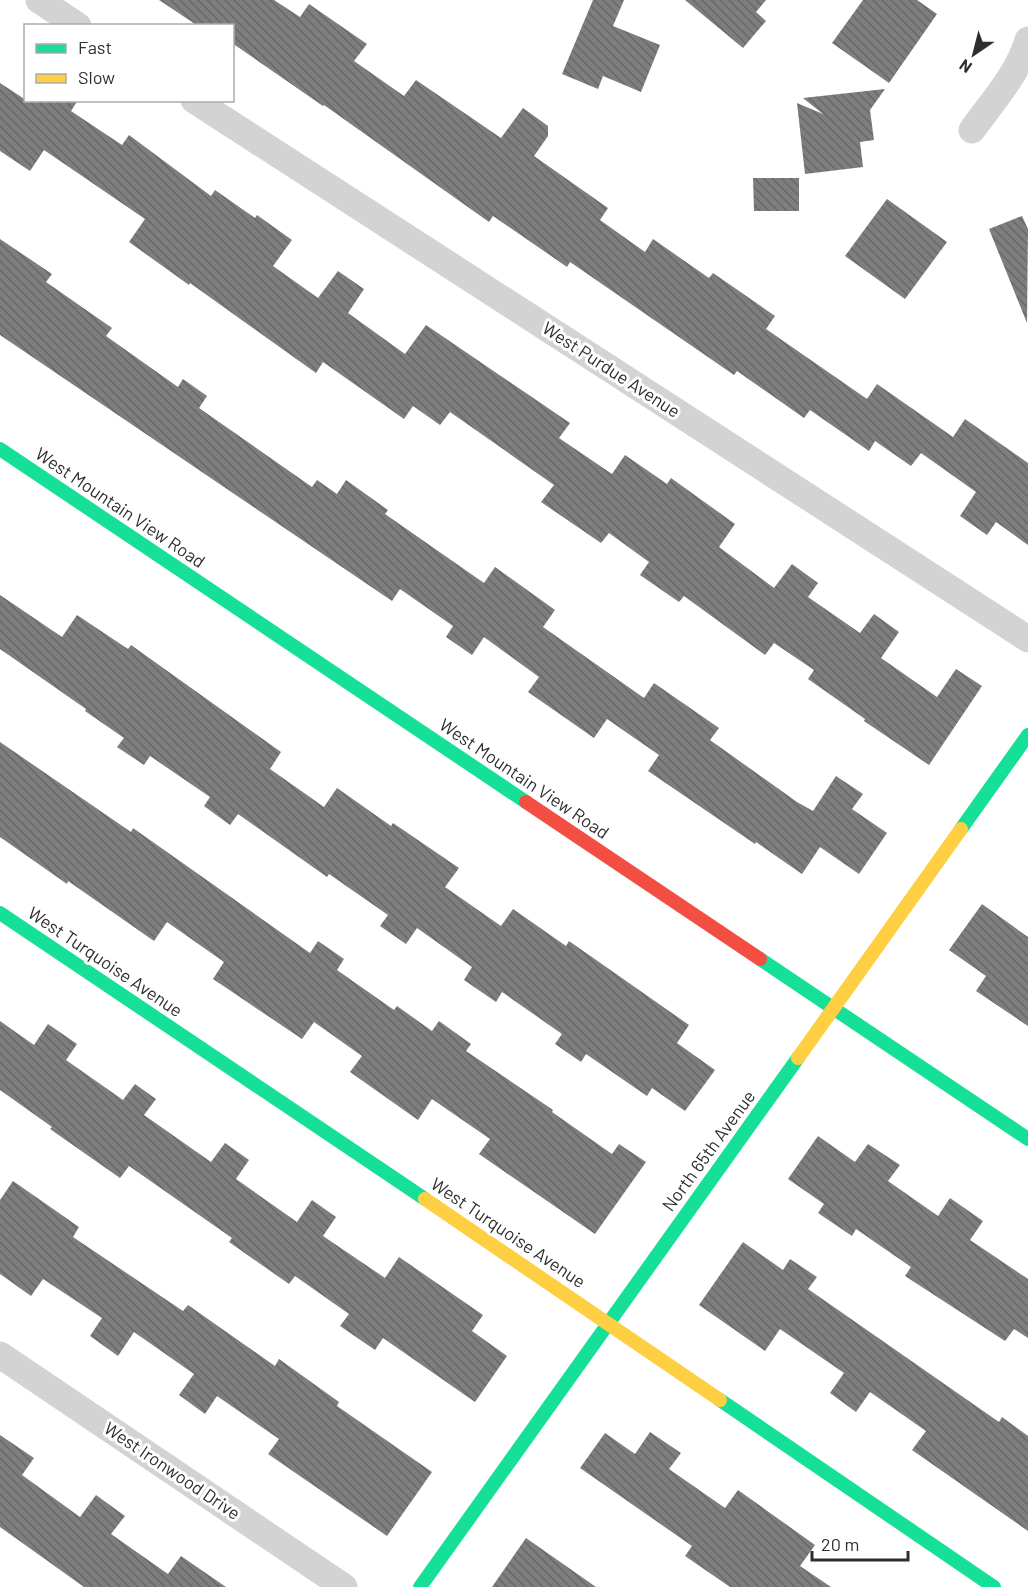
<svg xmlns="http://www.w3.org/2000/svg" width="1028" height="1587" font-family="Barlow,sans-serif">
	<defs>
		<pattern id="building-back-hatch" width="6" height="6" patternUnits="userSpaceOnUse" patternTransform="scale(1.5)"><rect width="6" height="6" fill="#7e7e7e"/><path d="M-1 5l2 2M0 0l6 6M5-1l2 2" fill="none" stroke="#686868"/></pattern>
	</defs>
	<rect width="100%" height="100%" fill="#fff"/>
	<path fill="url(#building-back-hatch)" d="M159,0H274L300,17L309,4L367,44L354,61L404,96L416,80L501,138L523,108L548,126V136L534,156L608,208L600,220L645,252L653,239L709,278L713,273L775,316L766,329L867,399L877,384L953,437L965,419L1028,463V545L996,522L987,535L960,516L976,492L921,453L911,466L875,441L869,451L810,410L804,418L737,371L734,375L570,262L567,267L493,216L489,222L324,105L323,106L232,43V26H198Z
		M593,0H624L613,26L660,45L641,92L603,76L598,89L562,74Z
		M685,0H766L756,12L766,21L743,48Z
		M863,0H917L937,14L889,83L832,43Z
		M0,83L26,100H78L71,111L122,145L129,135L211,196L215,190L255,218L257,215L292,240L273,266L318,298L338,271L364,289L348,313L405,354L426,325L570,423L559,438L612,474L625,455L667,484L671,478L735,524L719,547L774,588L792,564L818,583L808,597L860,633L874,614L899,632L881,658L937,697L956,669L982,686L929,765L864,721L865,719L808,679L814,670L774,643L765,655L684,596L679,602L640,575L649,562L609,533L601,543L541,502L554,485L450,412L440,425L413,406L404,419L323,362L316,373L190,283L189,285L129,242L145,219L44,150L30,171L0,151Z
		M885,89L870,110L874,140L860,142L863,167L805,174L797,103L823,114L803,98Z
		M753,178H799V211H754Z
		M887,199L947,242L905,299L845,256Z
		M1022,216L1028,229L1027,323L989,229Z
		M0,239L52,274L46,282L112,328L106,336L178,387L183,379L207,396L199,408L312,487L317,480L337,494L346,480L388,510L385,514L484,583L495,567L555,610L543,627L644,698L654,683L719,728L710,740L797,802L813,811L836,776L863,794L852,809L887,833L859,874L820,847L802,874L756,842L755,844L648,771L659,755L607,719L594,738L528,692L539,677L484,637L472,655L446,637L453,626L400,589L392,601L0,335Z
		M0,595L62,637L77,615L128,649L131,645L281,752L270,769L324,807L337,788L391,826L393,823L459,868L445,887L501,926L513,909L566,946L569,941L689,1025L677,1043L715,1070L685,1111L652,1088L647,1096L586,1054L581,1062L555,1044L562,1034L502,992L496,1002L464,980L472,967L417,928L406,944L380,926L388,915L329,874L327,877L238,814L230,825L204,806L210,797L150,756L144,765L117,747L124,738L85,711L86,709L0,649Z
		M0,742L131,832L133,828L310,953L318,941L344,959L337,970L394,1010L397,1006L432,1031L439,1021L471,1044L466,1051L553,1110L552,1112L612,1154L619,1144L646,1162L595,1234L479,1154L490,1139L432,1099L418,1120L350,1072L362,1056L314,1022L302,1039L213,979L224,962L167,922L154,941L68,881L67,884L0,837Z
		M982,904L1028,937V1026L976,991L986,976L949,950Z
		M0,1021L34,1045L48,1024L77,1044L66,1060L123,1100L135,1084L156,1099L144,1115L211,1162L225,1143L249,1160L236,1179L297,1222L312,1200L336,1217L323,1236L385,1278L399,1257L483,1315L472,1331L507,1356L475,1402L383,1338L375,1350L340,1326L349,1314L295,1276L289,1284L229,1242L232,1238L129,1166L120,1178L50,1129L52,1127L0,1090Z
		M818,1136L855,1162L868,1144L900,1165L888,1181L938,1216L950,1198L983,1221L970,1240L1028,1279V1338L1014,1329L1005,1341L905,1276L911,1267L856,1229L852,1236L818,1213L824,1204L788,1179Z
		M13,1181L79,1227L73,1237L183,1311L188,1305L275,1366L279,1359L339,1402L337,1406L432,1472L387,1536L268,1454L279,1439L217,1396L205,1414L179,1395L194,1374L134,1332L118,1356L90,1336L102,1318L43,1279L31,1296L0,1274V1200Z
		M743,1242L783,1270L790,1259L817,1277L808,1289L999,1422L1002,1417L1028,1436V1531L912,1450L926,1431L870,1392L856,1412L830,1393L844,1373L780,1329L765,1351L699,1305Z
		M650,1432L681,1453L669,1469L725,1508L738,1490L815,1545L800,1566L831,1587H730L685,1556L692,1546L580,1468L605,1433L635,1454Z
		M0,1435L34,1458L22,1475L80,1517L96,1495L125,1516L111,1534L168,1574L181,1556L226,1587H84L0,1527Z
		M526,1538L596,1587H492Z"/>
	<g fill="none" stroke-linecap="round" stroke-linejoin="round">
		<path stroke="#d3d3d3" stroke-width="27" d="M39,0L78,26
			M194,100L1028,639
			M972,130C992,102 1018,74 1028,40
			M0,1355L344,1587"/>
		<path stroke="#16e098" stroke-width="14" d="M0,449L526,802
			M961,829L1028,735
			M0,913L425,1199
			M760,959L1028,1139
			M720,1400L994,1587
			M420,1587L798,1058"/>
		<path stroke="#ffcf43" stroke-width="14" d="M798,1058L961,829
			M425,1199L720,1400"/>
		<path stroke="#f24e42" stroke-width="14" d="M526,802L760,959"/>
	</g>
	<g text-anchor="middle" stroke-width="6" stroke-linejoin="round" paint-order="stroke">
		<g font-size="18" fill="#2e2e2e" stroke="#fff">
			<text transform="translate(611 370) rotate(33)" y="6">West Purdue Avenue</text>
			<text transform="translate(120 508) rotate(34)" y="6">West Mountain View Road</text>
			<text transform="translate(524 779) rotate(34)" y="6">West Mountain View Road</text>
			<text transform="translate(105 962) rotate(34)" y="6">West Turquoise Avenue</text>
			<text transform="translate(709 1151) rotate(-54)" y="6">North 65th Avenue</text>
			<text transform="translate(508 1233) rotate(34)" y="6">West Turquoise Avenue</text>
			<text transform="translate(172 1471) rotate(34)" y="6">West Ironwood Drive</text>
		</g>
	</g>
	<rect x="24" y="24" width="210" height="78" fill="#ffffff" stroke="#ababab" stroke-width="1.5"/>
	<rect x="36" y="44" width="30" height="9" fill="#16e098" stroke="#ababab" stroke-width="1.5"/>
	<text x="78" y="54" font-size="18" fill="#2e2e2e">Fast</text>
	<rect x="36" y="74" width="30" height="9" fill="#ffcf43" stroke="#ababab" stroke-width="1.5"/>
	<text x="78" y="84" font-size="18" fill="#2e2e2e">Slow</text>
	<g transform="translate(974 54) rotate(215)" stroke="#ffffff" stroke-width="4.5" paint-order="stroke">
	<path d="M0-4.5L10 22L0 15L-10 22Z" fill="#2e2e2e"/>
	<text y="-9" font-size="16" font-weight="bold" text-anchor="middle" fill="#2e2e2e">N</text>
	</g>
	<path d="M812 1551v9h96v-9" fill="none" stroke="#2e2e2e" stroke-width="3"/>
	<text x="821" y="1551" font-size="18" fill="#2e2e2e" stroke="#ffffff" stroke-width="4.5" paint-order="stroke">20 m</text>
</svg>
